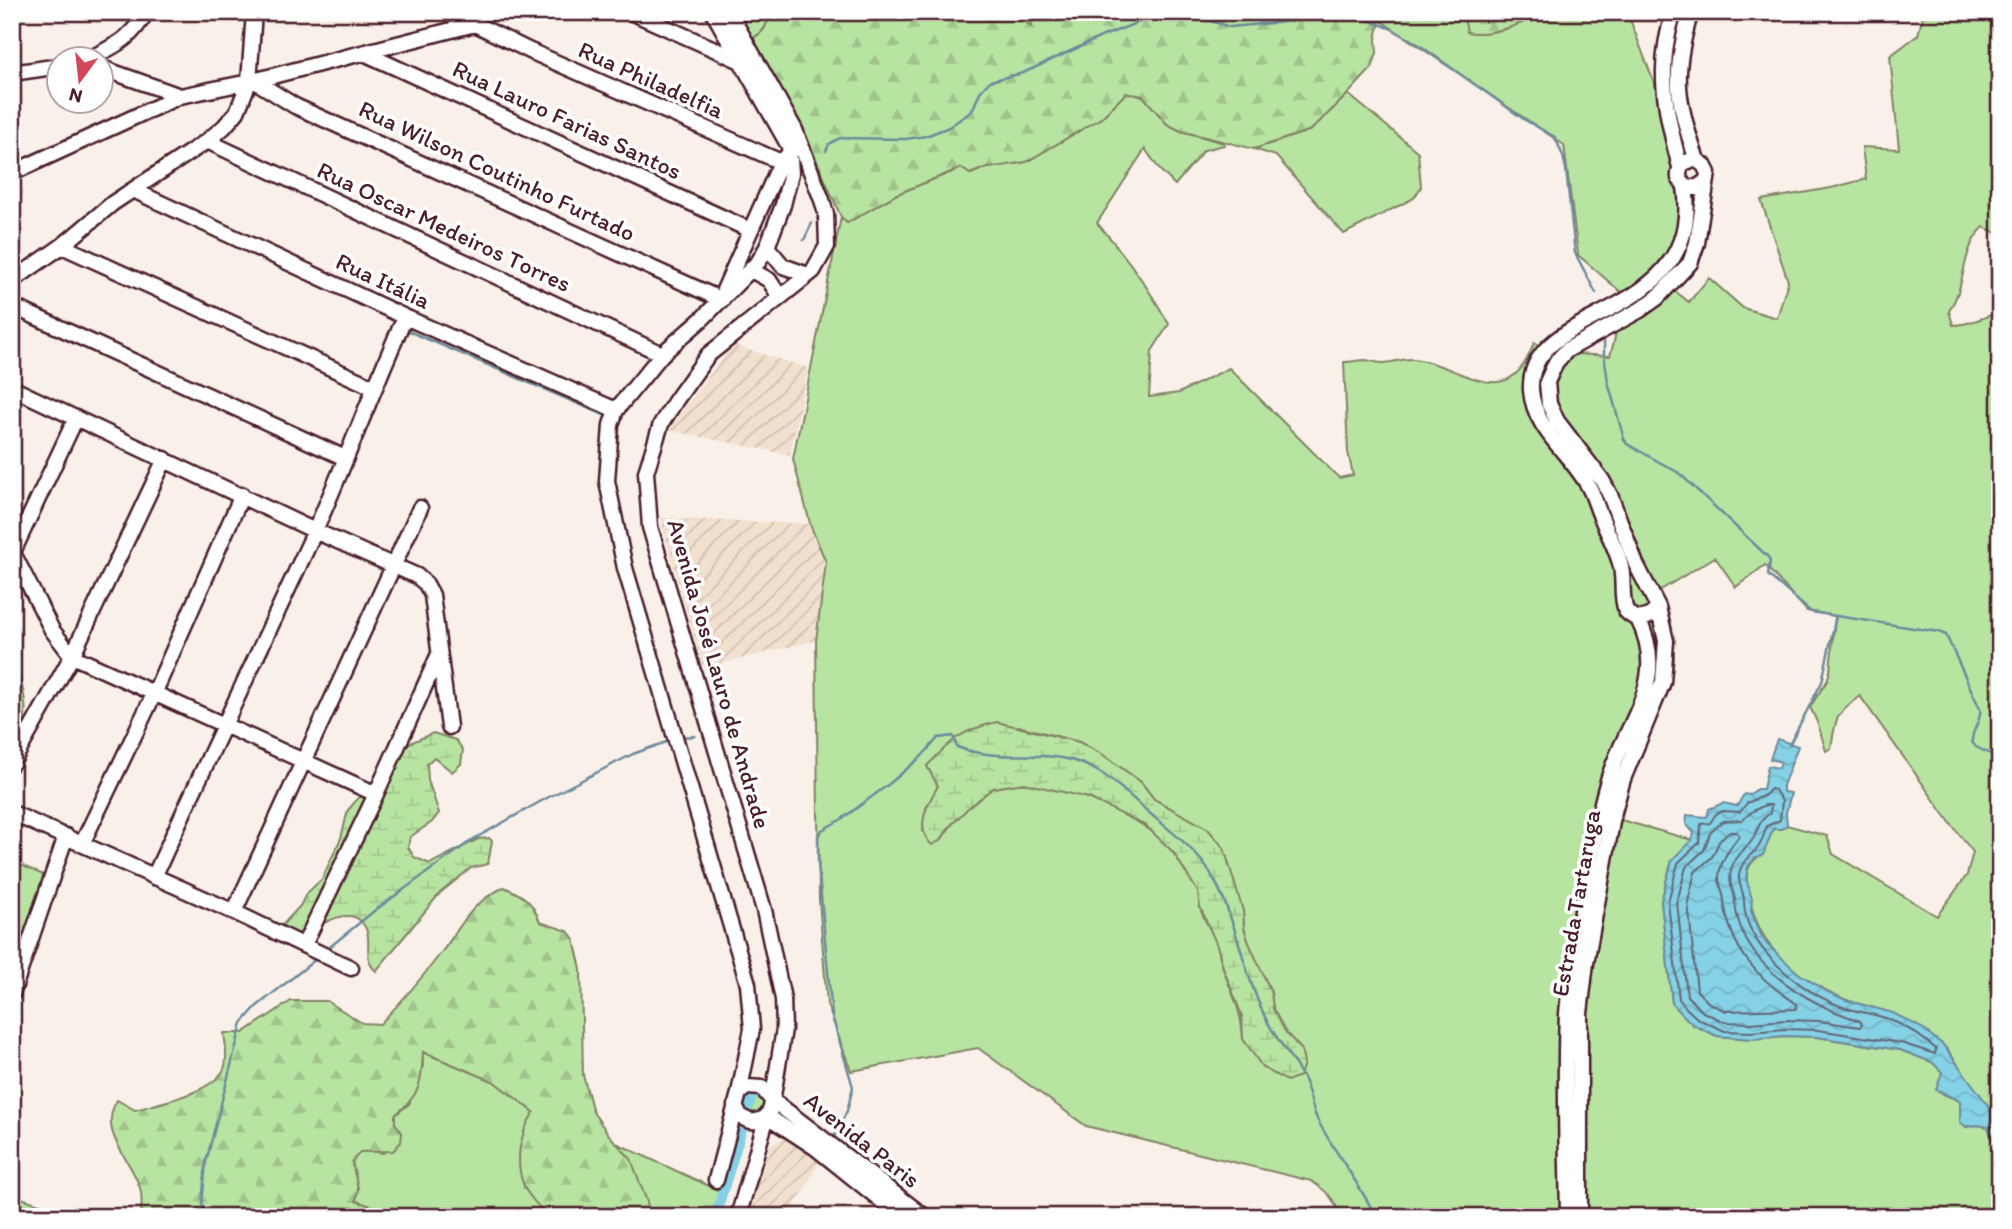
<svg xmlns="http://www.w3.org/2000/svg" width="2012" height="1229" font-family="Itim,sans-serif">
	<defs>
		<pattern id="industrial-furrows" width="10" height="10" patternUnits="userSpaceOnUse" patternTransform="scale(1.75)"><rect width="10" height="10" fill="#f2e0cf"/><path d="M-1 1l2-2M0 10L10 0M9 11l2-2" fill="none" stroke="#d1c0b2"/></pattern>
		<pattern id="forest-firs" width="22" height="20" patternUnits="userSpaceOnUse" patternTransform="scale(1.75)"><rect width="22" height="20" fill="#b8e4a1"/><path d="M5 1l3.5 6h-7zM16 11l3.5 6h-7z" fill="#a0c38b"/></pattern>
		<pattern id="wetland-marsh" width="20" height="14" patternUnits="userSpaceOnUse" patternTransform="scale(1.75)"><rect width="20" height="14" fill="#b8e4a1"/><path d="M1 5h8M5 5V1M11 12h8M15 12V8" fill="none" stroke="#a0c38b"/></pattern>
		<pattern id="water-waves" width="16" height="10" patternUnits="userSpaceOnUse" patternTransform="scale(1.75)"><rect width="16" height="10" fill="#85d1e5"/><path d="M0 5q4-4 8 0t8 0" fill="none" stroke="#74b3c5"/></pattern>
	</defs>
	<rect width="100%" height="100%" fill="#f9f1e9"/>
	<filter id="ink" filterUnits="userSpaceOnUse"><feTurbulence type="fractalNoise" baseFrequency=".0143" numOctaves="2"/><feDisplacementMap in="SourceGraphic" scale="14" xChannelSelector="R" yChannelSelector="G"/><feConvolveMatrix kernelMatrix="1 2 1 2 8 2 1 2 1" color-interpolation-filters="sRGB"/></filter>
	<g filter="url(#ink)">
		<path fill="url(#industrial-furrows)" d="M733,345L808,368L790,455L667,430Z
			M660,518L812,524L824,562L817,640L703,668Z
			M785,1139L822,1157L789,1217H771L750,1207L770,1144Z"/>
		<path fill="#b8e4a1" stroke="#818266" stroke-width="2" fill-rule="evenodd" d="M732,12H769C768,27 762,34 749,40Z
			M967,12H1040L1034,17L1031,26L1020,18L987,20L969,15Z
			M1382,12H1463L1468,31C1488,37 1523,26 1539,12H1621L1631,22L1659,96L1682,220L1668,258L1653,274L1689,302L1709,278L1743,308L1777,318L1788,281L1761,200L1831,188L1866,179L1862,147L1899,149L1890,56L1918,35L1924,12H1979L1986,20L2000,24V235L1984,227C1960,249 1968,282 1949,311L1953,325C1971,325 1983,316 2000,313V1121C1988,1105 1975,1090 1964,1074C1957,1065 1950,1051 1942,1044C1932,1037 1919,1033 1908,1028C1839,993 1761,979 1748,890C1745,874 1747,862 1763,854L1773,829H1781L1787,825L1827,836L1833,854L1937,916L1967,875L1973,852L1954,828L1860,696C1835,714 1836,717 1831,748L1826,751L1818,724L1810,707L1827,681L1830,671L1835,616L1807,611L1765,565L1736,587L1715,557L1659,591L1671,623L1674,659L1670,688L1633,773L1621,820L1692,840L1672,860L1661,901L1672,1002L1693,1025L1717,1036L1751,1039L1785,1036L1817,1037L1900,1050L1932,1062L1942,1072L1943,1094L1960,1101L1966,1127L1977,1125L1988,1127L1993,1139L2000,1143V1217H1340C1335,1199 1327,1191 1311,1181L1086,1126L978,1048L851,1071L827,1004L819,900L816,641L826,562L811,527L793,459L841,217L847,223L897,194L962,168L971,174L982,169L1026,162L1101,118L1126,93L1143,96L1167,124L1181,131L1224,143V145L1204,150L1175,185L1160,170L1145,149L1097,223C1125,254 1148,287 1169,324L1152,351L1149,397L1179,393L1229,368L1339,478L1353,475L1348,452L1344,362C1351,362 1359,360 1366,360C1371,361 1377,363 1382,363C1393,363 1402,358 1414,359C1465,366 1508,416 1534,343L1559,353L1610,356C1616,336 1620,324 1609,304L1622,293L1578,255L1564,145L1380,20ZM1018,726L1079,742L1101,754L1141,782L1154,799L1208,829L1243,911L1244,928L1249,944L1271,992L1273,1009L1286,1033L1301,1049L1243,1039C1241,1006 1232,996 1223,968C1220,959 1219,950 1216,942C1211,930 1204,920 1200,908C1199,903 1200,897 1198,892C1195,883 1178,860 1172,851C1146,814 1038,770 994,788C976,794 951,824 941,840L923,832L926,808L938,786L927,766Z
			M1348,94L1418,152L1421,187L1414,198L1344,234L1276,156L1254,149L1311,130Z
			M12,861L50,878L12,985Z
			M422,1052L493,1081L535,1112L524,1188L548,1217H404L355,1201L358,1189L352,1162L359,1152L372,1151L383,1153L402,1133L395,1123V1115L409,1104L423,1066Z
			M752,1091L763,1096L765,1104L762,1112L754,1116L743,1111L742,1098Z
			M616,1143L720,1191L711,1217H649L647,1202Z"/>
		<path fill="url(#forest-firs)" stroke="#818266" stroke-width="2" d="M769,12H967L969,15L987,20L1021,18L1031,26L1034,17L1040,12H1382L1376,39L1377,53L1372,68L1348,94L1311,130L1254,149L1181,131L1167,124L1143,96L1126,93L1101,118L1026,162L982,169L970,174L961,168L897,194L847,223L841,217L801,124L749,40C763,34 768,27 769,12Z
			M1463,12H1539C1523,26 1488,36 1467,32Z
			M12,652C24,696 35,709 12,752Z
			M504,887C525,896 532,901 540,922L568,931L574,939L581,969L583,1075L593,1112L609,1135L631,1159L647,1202L649,1217H548C541,1208 528,1197 524,1186C514,1161 520,1133 534,1112L493,1081L423,1052C421,1084 421,1094 395,1115V1123L402,1133L401,1142L393,1151L360,1152L352,1162L358,1189L356,1201L404,1217H141C141,1208 143,1197 140,1188C131,1158 97,1133 117,1100L135,1110C158,1103 218,1092 225,1066C228,1055 225,1043 224,1033H243L291,1001H327L362,1023L380,1024C402,1001 422,978 441,953C465,922 467,906 504,887Z
			M12,1195L79,1217H12Z"/>
		<path fill="url(#wetland-marsh)" stroke="#818266" stroke-width="2" d="M997,722L1079,742L1102,754L1141,782L1154,799L1208,829L1224,848L1243,911L1244,928L1249,943L1271,992L1273,1009L1286,1033L1301,1049L1304,1063L1300,1076L1287,1081L1263,1068L1243,1039L1242,1016L1224,970L1217,945L1200,907L1198,892L1173,852L1146,826L1089,798L1024,783L993,788L967,809L949,827L941,840L932,845C914,829 927,804 938,786L927,766C953,739 959,731 997,722Z
			M433,733L456,740L463,750L461,764L452,772L434,757L427,764L428,780L439,813L432,822L410,837L408,847L414,857L430,864L478,839L489,838L492,841L488,864L471,868L440,893L376,971C361,958 374,940 364,925C347,898 302,940 283,944L277,939L275,933L300,906L306,894L322,879L341,838L348,810L405,745Z"/>
		<path fill="url(#water-waves)" stroke="#6d8a9b" stroke-width="2" d="M1777,739L1798,746L1783,786V792L1791,793L1786,813L1787,825L1781,829H1773L1763,855L1754,859L1748,867L1746,878L1752,899L1751,911L1762,937L1767,944L1798,973L1826,991L1846,1000L1893,1013L1922,1028L1943,1045L2000,1121V1143L1993,1139L1988,1127L1977,1125L1966,1127L1960,1122V1101L1936,1090L1942,1072L1932,1062L1900,1050L1817,1037L1785,1036L1751,1039L1717,1036L1693,1025L1682,1014L1672,1003L1661,901L1672,860L1692,840L1694,833L1686,824L1687,815L1707,817L1709,809L1723,803L1737,806L1744,794L1749,795L1757,789H1763L1768,766L1779,768L1781,762L1770,759Z"/>
		<g fill="none" stroke-linecap="round" stroke-linejoin="round">
			<path stroke="#626675" stroke-width="2" d="M1771,789L1775,790L1782,801L1780,820L1767,826C1764,832 1762,845 1756,850C1748,858 1741,862 1739,875C1738,884 1744,892 1744,901C1744,947 1800,990 1840,1006C1857,1012 1875,1014 1891,1020C1908,1027 1922,1037 1936,1049L1935,1054L1901,1043L1818,1030L1785,1029L1751,1032L1725,1031L1698,1019L1687,1009L1679,999L1668,902L1678,863L1699,843L1701,824L1710,823L1716,814L1723,811L1740,812L1747,803L1765,795Z
				M1765,805H1771L1770,813C1756,822 1759,833 1750,843C1738,855 1727,866 1731,885C1732,890 1735,896 1735,901C1739,964 1806,1003 1860,1021L1862,1024L1860,1027L1819,1021L1786,1020L1751,1023L1725,1022L1703,1012L1687,996L1677,902L1686,867L1704,850L1710,833L1723,821L1742,820L1753,811Z
				M1729,832H1737L1739,836C1730,848 1719,862 1719,879C1720,887 1724,894 1724,901C1730,948 1757,979 1797,1004L1796,1009L1726,1011L1709,1003L1697,991L1688,902L1695,872L1712,857L1720,840Z"/>
			<path stroke="#6d8a9b" stroke-width="2.5" d="M1182,12L1230,27L1324,18L1365,19L1390,28L1415,42L1525,120L1555,137L1563,156L1566,169L1575,253L1596,293
				M826,151L829,144L840,138L906,139L926,136L949,127L972,111L980,92L990,81L1023,73L1103,36L1165,12
				M804,240L812,223
				M406,330L609,417
				M1604,335V354L1608,382L1624,439L1627,444L1679,473L1768,557L1770,561L1768,575L1811,612L1939,632L1946,635L1980,709C1982,722 1971,729 1972,742L1976,747L2000,759
				M681,737L695,736
				M1789,745L1822,682L1836,616
				M326,950L374,911L472,840L545,799L633,754L672,740
				M832,1141L847,1111L853,1087L832,1016L818,863V836L822,830L842,819L889,784L922,756L938,738L953,736L957,747C998,763 1044,748 1083,764C1108,774 1127,793 1147,811C1169,830 1195,848 1211,874C1238,920 1243,975 1268,1023C1278,1041 1292,1058 1302,1076C1310,1090 1311,1107 1318,1121C1336,1154 1359,1183 1376,1217
				M207,1217L202,1204L206,1162L242,1023L256,1007L316,959"/>
			<path stroke="#85d1e5" stroke-width="10" d="M715,1217L753,1093"/>
			<defs>
				<path id="minor" d="M631,12L741,61
					M713,12L789,146L791,173L783,205L767,247L759,261L703,318L662,354L616,410L611,425L607,481L625,568L748,984L752,1029L739,1093L716,1180
					M729,12L795,130L822,200L826,214L827,246L813,271L708,355L676,400L661,424L646,472L650,527L764,910L783,999L784,1029L771,1108L767,1116L738,1217
					M1674,12C1655,68 1666,112 1680,167
					M1691,12C1672,72 1676,101 1697,160
					M364,53L750,230
					M87,60C114,46 131,40 146,12
					M102,68L180,96
					M12,73L60,66
					M255,81L295,106L722,300L724,290L781,162
					M207,141L662,354
					M12,173L180,96L249,82L475,24L530,51L781,162L791,152
					M133,190L405,317L616,410
					M62,246L373,387
					M767,247L783,266L808,275
					M751,270L769,280L780,297
					M12,281L62,246L113,203L207,141L224,127L237,112L249,82L254,12
					M12,306L345,458
					M12,388L315,531L417,576L426,584L432,595L449,727
					M12,551L52,630L72,656L376,794
					M13,552L76,418
					M1658,607C1650,620 1636,622 1626,611C1620,596 1625,579 1620,563C1616,548 1608,534 1602,519C1597,509 1595,499 1590,489C1573,455 1534,431 1531,390C1526,302 1705,324 1685,186
					M12,763L72,656L165,459
					M12,813L234,912L351,968
					M82,844L154,694L242,495
					M154,877C206,762 261,648 314,533C346,462 373,388 405,317
					M234,912L420,508
					M304,945L376,794L439,654
					M12,994L66,836
					M739,1093L747,1087L762,1088L771,1099L925,1217
					M735,1106C740,1121 754,1126 767,1116
					M767,1116L816,1148L902,1217
					M1568,1217C1567,1149 1564,1082 1567,1014C1570,976 1578,937 1584,899C1591,860 1596,821 1607,784C1623,724 1671,683 1638,619
					M1580,1217V1013L1586,963L1614,811L1623,779L1663,682L1666,641L1658,607L1636,564L1610,495L1602,480L1557,421L1549,404L1547,382L1556,362L1567,350L1640,310L1657,298L1690,263L1697,243L1708,173L1704,165L1697,160C1685,160 1678,165 1679,178L1685,186L1696,188L1705,182"/>
			</defs>
			<use href="#minor" stroke="#4a1f2b" stroke-width="19"/>
			<use href="#minor" stroke="#fff" stroke-width="14"/>
		</g>
	</g>
	<g text-anchor="middle" stroke-width="7" stroke-linejoin="round" paint-order="stroke">
		<g font-size="24" fill="#4a1f2b" stroke="#fff">
			<text transform="translate(651 80) rotate(24)" y="8">Rua Philadelfia</text>
			<text transform="translate(567 120) rotate(25)" y="8">Rua Lauro Farias Santos</text>
			<text transform="translate(497 171) rotate(25)" y="8">Rua Wilson Coutinho Furtado</text>
			<text transform="translate(444 227) rotate(25)" y="8">Rua Oscar Medeiros Torres</text>
			<text transform="translate(383 281) rotate(25)" y="8">Rua Itália</text>
			<text transform="translate(719 674) rotate(74)" y="8">Avenida José Lauro de Andrade</text>
			<text transform="translate(1576 903) rotate(-80)" y="8">Estrada Tartaruga</text>
			<text transform="translate(862 1140) rotate(38)" y="8">Avenida Paris</text>
		</g>
	</g>
	<rect width="2012" height="1229" fill="none" stroke="#fff" stroke-width="42"/>
	<rect x="21" y="21" width="1970" height="1187" fill="none" stroke="#4a1f2b" stroke-width="2.5" filter="url(#ink)"/>
	<g transform="translate(80 80) rotate(195)"><circle r="33" fill="#ffffff" stroke="#b7a5aa" stroke-width="2"/>
	<path d="M0-5L12 26L0 18L-12 26Z" fill="#d1495b"/>
	<text y="-10" font-size="19" font-weight="bold" text-anchor="middle" fill="#4a1f2b">N</text>
	</g>
</svg>
